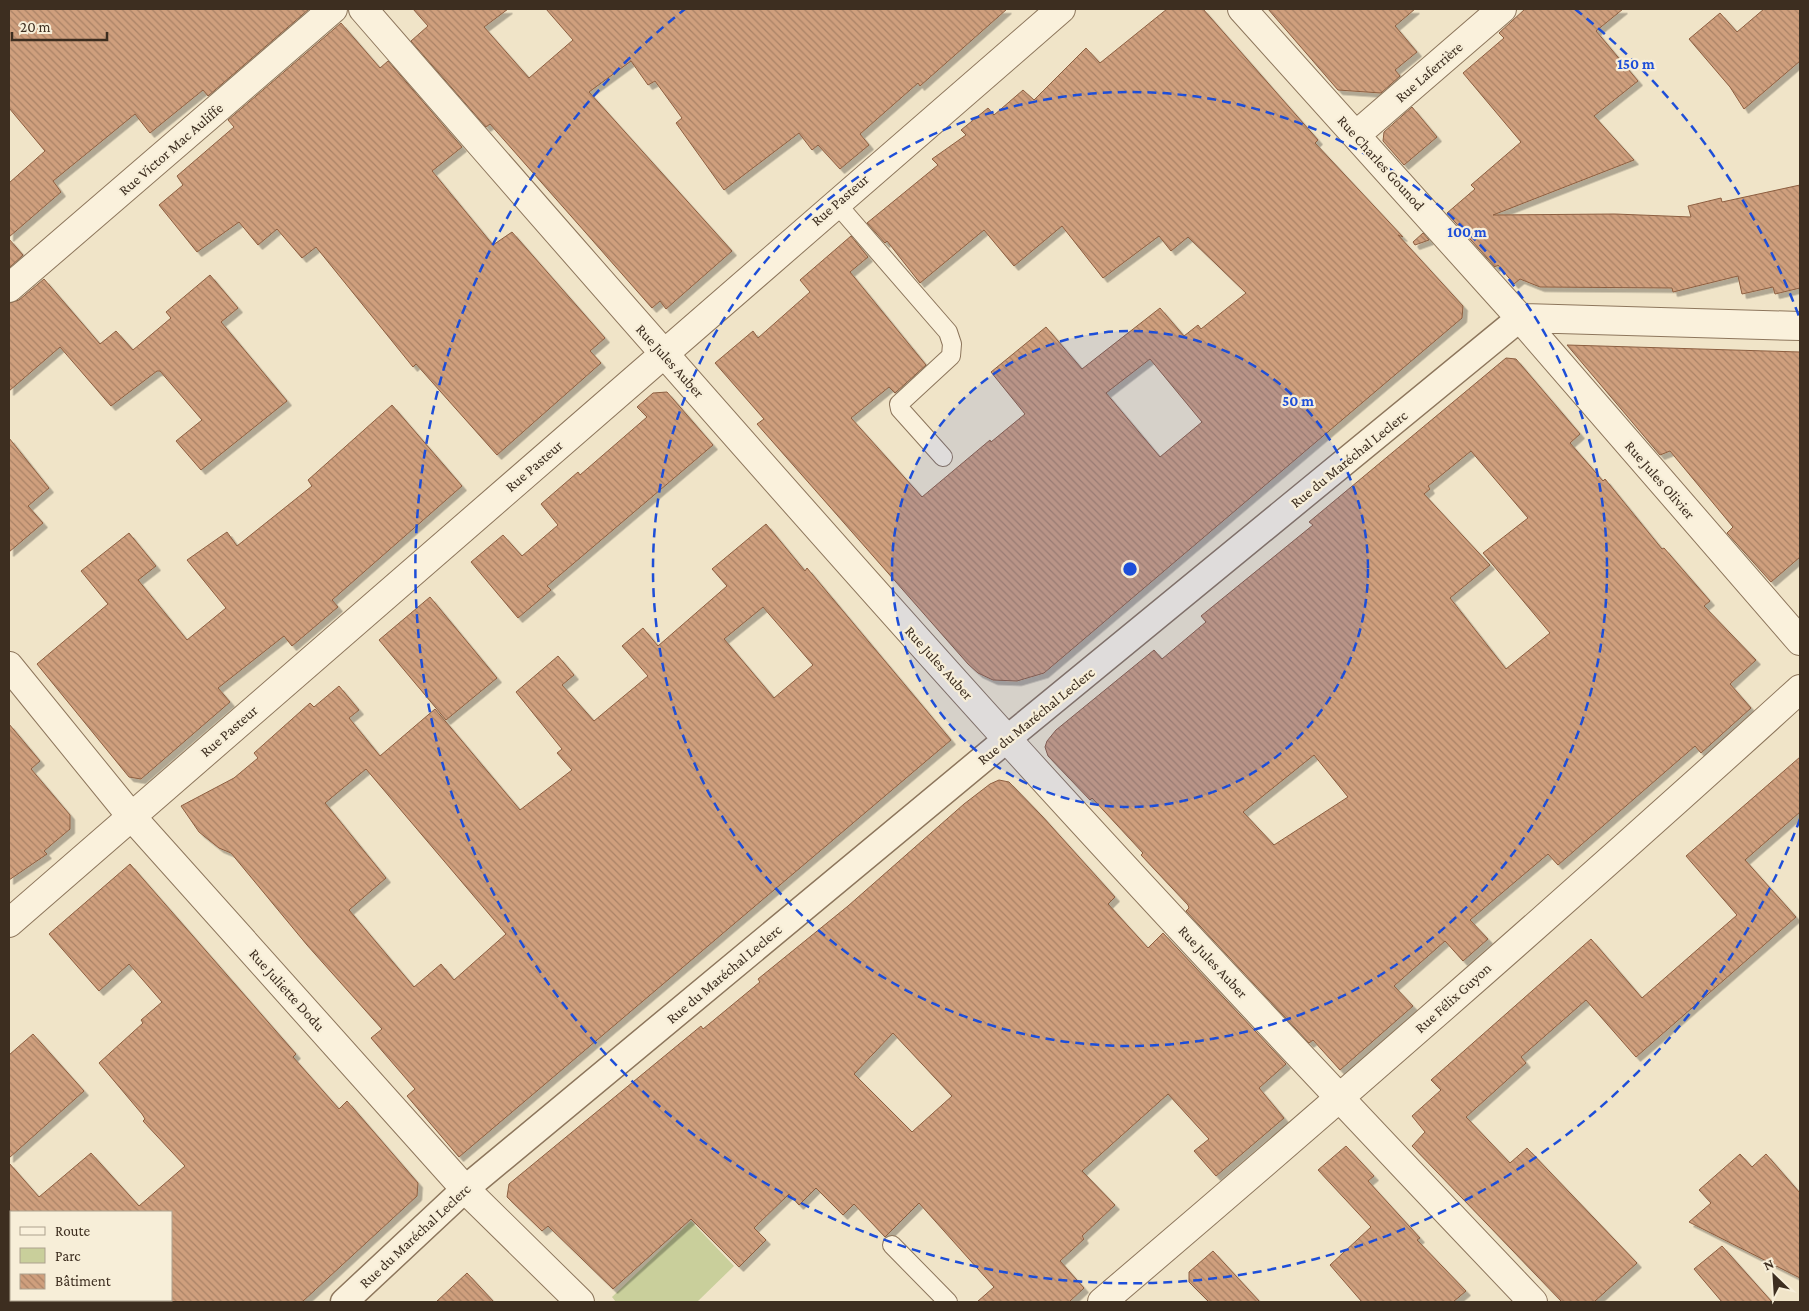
<svg xmlns="http://www.w3.org/2000/svg" width="1809" height="1311" font-family="'Crimson Pro',serif">
	<defs>
		<pattern id="building-back-hatch" width="6" height="6" patternUnits="userSpaceOnUse" patternTransform="scale(1.25)"><rect width="6" height="6" fill="#cf9f7d"/><path d="M-1 5l2 2M0 0l6 6M5-1l2 2" fill="none" stroke="#a98266"/></pattern>
		<filter id="shadow"><feDropShadow dx="4.5" dy="4.5" stdDeviation="0" flood-color="#0004"/></filter>
	</defs>
	<rect width="100%" height="100%" fill="#f0e4c8"/>
	<path fill="#c9cf9b" d="M691,1221L734,1266L697,1302H616L612,1297Z"/>
	<path fill="url(#building-back-hatch)" stroke="#8d5f41" fill-rule="evenodd" filter="url(#shadow)" d="M9,9H309L208,96L203,90L150,133L135,114L53,181L61,192L9,237V183L45,151L9,108Z
		M413,9H508L484,27L529,78L573,40L546,9H1007L920,86L918,83L860,134L869,145L840,169L818,145L812,150L799,133L724,190L676,123L682,118L655,81L648,85L631,61L589,92L732,251L666,309L660,301L652,308L490,124L486,127L411,41L428,26Z
		M1167,9H1203L1318,140L1315,143L1403,237L1398,235L1463,306L1462,318L1044,673L1017,681L993,680L978,673L968,664L794,466L757,424L764,419L715,363L753,331L758,338L810,292L800,280L851,236L868,257L850,272L926,365L895,393L889,387L851,418L922,497L990,440L991,442L1025,414L991,372L1046,327L1082,369L1160,308L1184,336L1198,325L1201,329L1246,293L1188,237L1171,251L1159,236L1103,278L1062,226L1014,266L984,230L920,283L887,241L885,243L867,223L938,165L932,159L966,135L961,130L988,108L994,115L1023,90L1034,100L1086,48L1100,63ZM1150,359L1202,422L1160,457L1106,393Z
		M1268,9H1415L1395,26L1417,52L1395,70L1400,76L1381,93L1338,90Z
		M1525,9H1623L1596,31L1638,81L1594,116L1634,160L1493,215L1615,214L1691,217L1688,206L1721,198L1722,202L1800,185V288L1775,294L1773,287L1742,294L1738,276L1673,292L1672,288L1540,287L1520,279L1514,284L1498,265L1495,267L1447,213L1475,189L1471,185L1521,142L1463,73L1504,38L1499,33Z
		M1764,9H1800V61L1744,109L1730,87L1689,39L1720,13L1737,32Z
		M341,23L380,68L388,61L462,147L432,171L493,245L512,232L605,338L590,351L601,363L497,455L416,364L413,367L316,247L302,258L277,229L258,245L239,222L197,252L159,205L183,185L177,176L234,127L228,120Z
		M1412,107L1437,137L1404,165L1383,141L1384,132Z
		M1423,233L1429,240L1415,245L1413,242Z
		M9,239L23,255L9,268Z
		M210,275L238,308L221,322L287,401L201,470L176,441L202,420L160,371H157L111,406L60,347L9,391V303L19,300L44,279L100,344L116,331L133,350L171,318L166,312Z
		M1567,345L1800,352V557L1771,582L1727,533L1733,527L1670,451L1660,455Z
		M1506,358L1516,359L1580,434L1570,443L1603,481L1605,479L1662,549L1664,548L1710,601L1704,606L1756,660L1730,684L1751,708L1701,753L1695,746L1558,865L1548,854L1470,920L1488,939L1463,961L1445,941L1394,986L1413,1006L1340,1070L1313,1040L1309,1043L1186,911L1189,908L1188,905L1141,855L1143,853L1092,798L1090,800L1048,756L1045,747L1047,741L1056,730L1154,650L1162,659L1206,622L1201,616L1313,525L1309,522ZM1471,451L1528,518L1483,553L1550,633L1506,669L1450,598L1490,565L1424,494L1430,489L1428,486ZM1314,755L1348,797L1274,845L1243,812Z
		M667,392L713,445L547,586L551,590L518,618L471,562L503,535L522,556L558,525L541,504L578,472L580,475L647,417L637,407L653,393Z
		M392,405L462,486L332,600L338,607L292,646L284,636L218,688L230,702L141,779L129,777L37,664L108,604L81,571L129,533L156,566L138,580L187,640L226,608L187,560L227,532L237,546L312,486L308,480Z
		M9,438L49,488L28,506L43,523L9,552Z
		M766,524L805,571L807,568L951,740L459,1157L407,1096L415,1089L371,1038L382,1029L307,945L231,853L219,848L199,832L181,806L234,778L258,758L254,753L310,703L314,707L339,686L359,710L349,718L380,756L435,709L520,810L572,770L557,753L562,749L516,692L558,656L574,675L562,685L594,721L648,676L622,646L643,628L658,646L727,586L712,569ZM763,607L813,665L774,698L724,639ZM366,769L506,934L454,980L441,964L414,987L349,910L386,878L325,803Z
		M430,597L497,678L446,720L379,640Z
		M9,724L40,761L31,769L70,815V829L44,851L47,854L9,880Z
		M1800,757V812L1745,860L1796,917L1636,1057L1586,1000L1521,1057L1526,1063L1466,1117L1510,1163L1527,1148L1637,1263L1594,1302H1562L1412,1146L1425,1132L1412,1116L1441,1090L1431,1080L1591,939L1642,998L1737,915L1686,856Z
		M999,780L1009,782L1042,816L1115,897L1108,904L1148,948L1163,933L1286,1064L1259,1088L1284,1118L1216,1176L1194,1151L1209,1139L1168,1094L1082,1171L1115,1205L1082,1236L1084,1239L1060,1261L1084,1288L1069,1302H977L994,1287L919,1203L885,1237L854,1204L843,1215L816,1188L799,1205L789,1194L754,1228L766,1240L739,1267L691,1219L613,1289L548,1226L542,1231L507,1197L509,1184L701,1026L703,1029L760,982L758,979L848,906L964,804L990,784ZM893,1033L952,1096L912,1132L854,1074Z
		M130,864L296,1054L293,1057L339,1109L347,1101L418,1183L417,1196L302,1302H171V1212H9V1163L39,1197L91,1153L139,1206L185,1166L143,1121L145,1119L142,1114L99,1063L143,1023L141,1020L162,1002L129,964L99,991L49,934Z
		M33,1034L84,1091L9,1158V1055Z
		M1346,1146L1374,1176L1368,1181L1420,1238L1417,1240L1466,1291L1453,1302H1362L1330,1265L1371,1227L1318,1170Z
		M1740,1154L1752,1167L1766,1154L1800,1193V1278L1689,1222L1711,1203L1699,1190Z
		M1722,1246L1772,1302H1722L1694,1269Z
		M1213,1251L1260,1302H1209L1189,1282V1272Z
		M467,1273L494,1302H436Z"/>
	<g fill="none" stroke-linecap="round" stroke-linejoin="round">
		<defs>
			<path id="service" d="M836,203L948,332L952,344L951,356L899,404L900,409L943,457
				M892,1245L948,1302"/>
			<path id="pedestrian" d="M344,1302L465,1189L1007,739L1520,318"/>
			<path id="minor" d="M1242,9L1520,318L1800,641
				M1356,135L1502,9
				M1520,318L1800,326"/>
			<path id="tertiary" d="M363,9C576,254 789,498 1007,739C1179,929 1356,1116 1533,1302
				M9,288L333,9
				M9,666L131,816L465,1189L580,1302
				M9,923L1061,9
				M1102,1302C1338,1101 1571,897 1800,689"/>
		</defs>
		<use href="#service" stroke="#8d765c" stroke-width="20"/>
		<use href="#pedestrian" stroke="#8d765c" stroke-width="29"/>
		<use href="#minor" stroke="#8d765c" stroke-width="30"/>
		<use href="#tertiary" stroke="#8d765c" stroke-width="30"/>
		<use href="#service" stroke="#faf1dc" stroke-width="18"/>
		<use href="#pedestrian" stroke="#faf1dc" stroke-width="26"/>
		<use href="#minor" stroke="#faf1dc" stroke-width="28"/>
		<use href="#tertiary" stroke="#faf1dc" stroke-width="28"/>
	</g>
	<circle cx="1130" cy="569" r="238" fill="#1d4ed8" fill-opacity=".12"/>
	<g fill="none" stroke="#1d4ed8" stroke-width="2.5" stroke-dasharray="9 6">
		<circle cx="1130" cy="569" r="238"/>
		<circle cx="1130" cy="569" r="477"/>
		<path d="M1800 819A715 715 0 1 1 685 9M1575 9A715 715 0 0 1 1800 319"/>
	</g>
	<g text-anchor="middle" stroke-width="4.5" stroke-linejoin="round" paint-order="stroke">
		<g font-size="15" fill="#3d2e20" stroke="#f7eed8">
			<text transform="translate(1429 72) rotate(-41)" y="5">Rue Laferrière</text>
			<text transform="translate(171 149) rotate(-41)" y="5">Rue Victor Mac Auliffe</text>
			<text transform="translate(1381 163) rotate(48)" y="5">Rue Charles Gounod</text>
			<text transform="translate(840 200) rotate(-41)" y="5">Rue Pasteur</text>
			<text transform="translate(670 361) rotate(48)" y="5">Rue Jules Auber</text>
			<text transform="translate(1349 459) rotate(-39)" y="5">Rue du Maréchal Leclerc</text>
			<text transform="translate(534 466) rotate(-41)" y="5">Rue Pasteur</text>
			<text transform="translate(1660 480) rotate(49)" y="5">Rue Jules Olivier</text>
			<text transform="translate(939 663) rotate(48)" y="5">Rue Jules Auber</text>
			<text transform="translate(1036 716) rotate(-39)" y="5">Rue du Maréchal Leclerc</text>
			<text transform="translate(229 731) rotate(-41)" y="5">Rue Pasteur</text>
			<text transform="translate(1213 962) rotate(47)" y="5">Rue Jules Auber</text>
			<text transform="translate(724 974) rotate(-40)" y="5">Rue du Maréchal Leclerc</text>
			<text transform="translate(287 990) rotate(48)" y="5">Rue Juliette Dodu</text>
			<text transform="translate(1453 998) rotate(-42)" y="5">Rue Félix Guyon</text>
			<text transform="translate(415 1236) rotate(-43)" y="5">Rue du Maréchal Leclerc</text>
		</g>
	</g>
	<circle cx="1130" cy="569" r="8" fill="#1d4ed8" stroke="#f7eed8" stroke-width="2.5"/>
	<g font-size="15" text-anchor="middle" font-weight="bold" fill="#1d4ed8" stroke="#f7eed8" stroke-width="4.5" stroke-linejoin="round" paint-order="stroke">
		<text x="1636" y="69">150 m</text>
		<text x="1467" y="237">100 m</text>
		<text x="1298" y="406">50 m</text>
	</g>
	<rect width="1809" height="1311" fill="none" stroke="#3d2e20" stroke-width="20"/>
	<rect x="10" y="1211" width="162" height="90" fill="#f7eed8" stroke="#ada18e"/>
	<rect x="20" y="1227" width="25" height="8" fill="#faf1dc" stroke="#ada18e"/>
	<text x="55" y="1236" font-size="15" fill="#3d2e20">Route</text>
	<rect x="20" y="1248" width="25" height="15" fill="#c9cf9b" stroke="#ada18e"/>
	<text x="55" y="1261" font-size="15" fill="#3d2e20">Parc</text>
	<rect x="20" y="1274" width="25" height="15" fill="url(#building-back-hatch)" stroke="#ada18e"/>
	<text x="55" y="1286" font-size="15" fill="#3d2e20">Bâtiment</text>
	<g transform="translate(1774 1276) rotate(335)" stroke="#f7eed8" stroke-width="4" paint-order="stroke">
	<path d="M0-4L9 19L0 12L-9 19Z" fill="#3d2e20"/>
	<text y="-8" font-size="14" font-weight="bold" text-anchor="middle" fill="#3d2e20">N</text>
	</g>
	<path d="M12 32v8h95v-8" fill="none" stroke="#3d2e20" stroke-width="2.5"/>
	<text x="20" y="32" font-size="15" fill="#3d2e20" stroke="#f7eed8" stroke-width="4" paint-order="stroke">20 m</text>
</svg>
